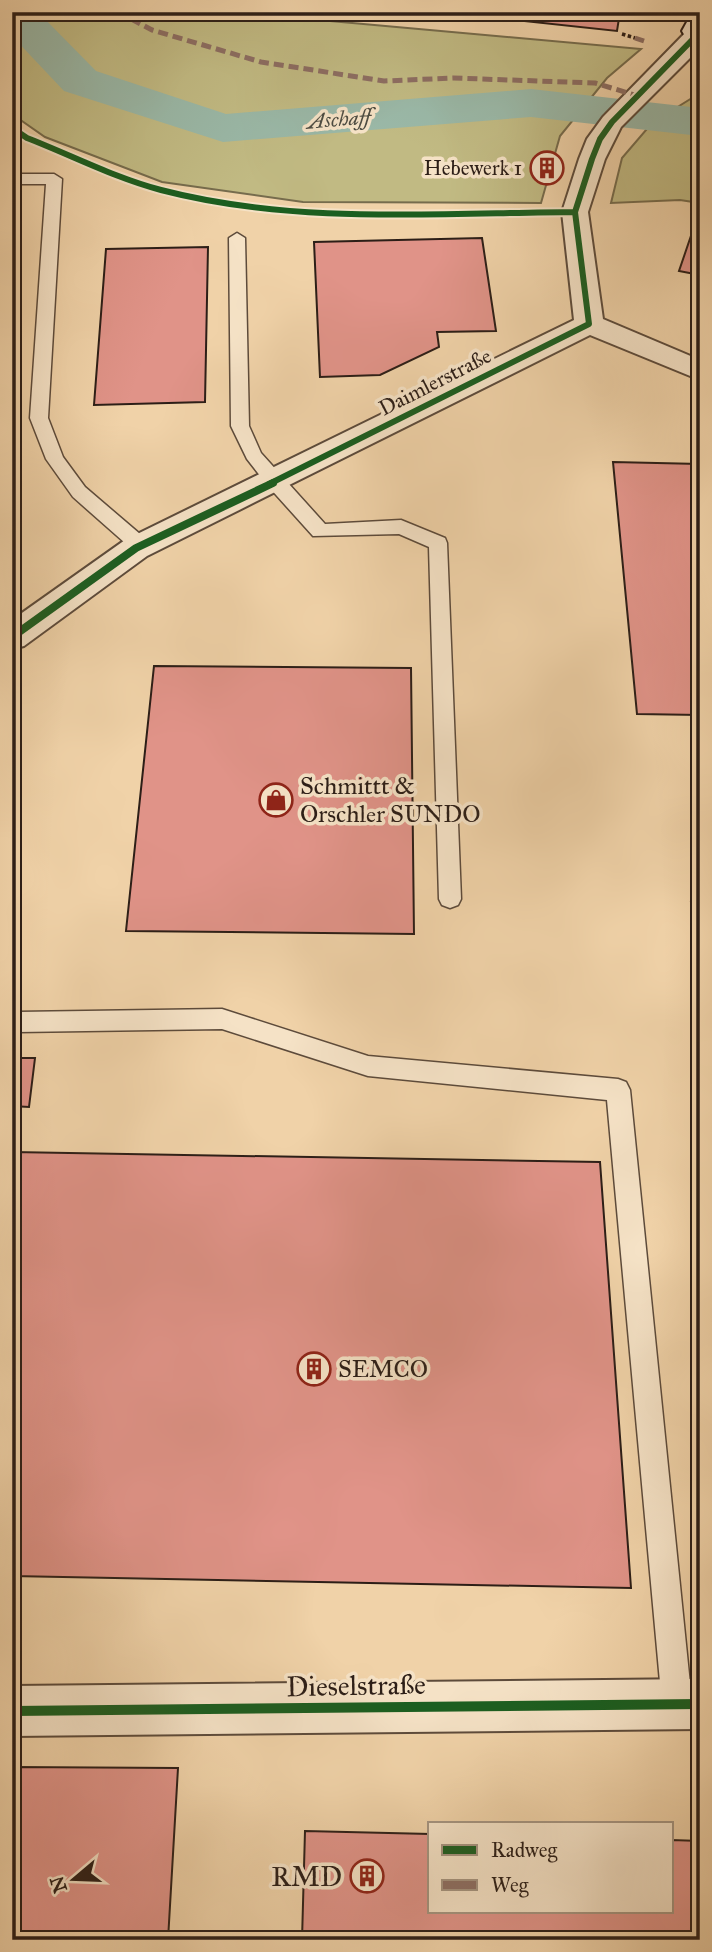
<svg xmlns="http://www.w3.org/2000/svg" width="712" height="1952" font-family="'IM FELL Great Primer',serif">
	<rect width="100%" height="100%" fill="#f0d2a8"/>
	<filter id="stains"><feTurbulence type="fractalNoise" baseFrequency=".00286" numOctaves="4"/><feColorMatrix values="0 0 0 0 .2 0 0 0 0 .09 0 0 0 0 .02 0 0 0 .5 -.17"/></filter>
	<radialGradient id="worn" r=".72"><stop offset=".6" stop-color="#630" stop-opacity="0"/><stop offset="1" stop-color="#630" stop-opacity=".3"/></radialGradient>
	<path fill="#c1ba83" stroke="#766c4d" stroke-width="2" d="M12,12H276L308,19L641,49L607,78L560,136L541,203L303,202L162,182L45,137L12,114Z
		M700,93V203L680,200L611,203L622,158L652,123Z"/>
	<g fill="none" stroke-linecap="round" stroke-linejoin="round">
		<path fill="#9ab8a7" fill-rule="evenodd" d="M12,12H38L96,71L226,114L531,89L700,108V136L531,117L223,142L64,91L12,36Z"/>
	</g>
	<path fill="#e09388" stroke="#2c1e17" stroke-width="2" d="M440,12H620L617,31Z
		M695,224H700V275L679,271Z
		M482,238L496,331L437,332L439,347L380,375L320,377L314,242Z
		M208,247L205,402L94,405L106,249Z
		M613,462L700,464V715L637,714Z
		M154,666L411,668L414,934L126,931Z
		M691,902H700V967Z
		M12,1058H35L29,1107L12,1106Z
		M12,1152L600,1162L631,1588L12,1576Z
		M12,1767L178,1768L168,1940H12Z
		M305,1831L430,1834V1912H672V1840L700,1841V1940H302Z"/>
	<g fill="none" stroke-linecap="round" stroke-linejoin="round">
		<defs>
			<path id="lane" d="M12,174H54L62,179L48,418L63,457L85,487L147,540L149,545L147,550H133L73,497L46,459L30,418L46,184H12Z
				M237,233L245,238L249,426L261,453L325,524L401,520L445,538L447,543L461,899L458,905L450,908L442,905L439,899L429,547L399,534L313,536L268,486L247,459L231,426L229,238Z
				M222,1009L368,1056L618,1079L626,1082L630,1090L692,1704L687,1714L677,1719L667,1714L662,1704L607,1100L368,1076L222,1029L18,1032L12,1030V1014L18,1012Z"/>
			<path id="street" d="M696,29L700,30L699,49L621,127L605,159L588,212L603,319L700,360V380L590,335L147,556L24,646L12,649V620L125,540L574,320L562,212L579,159L587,139L603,117L687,31Z
				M700,1679V1729L12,1736V1686Z"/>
			<path id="secondary" d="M700,12V48L691,46L682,31L692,13Z"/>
		</defs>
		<use href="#lane" stroke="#5d4b3b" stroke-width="3"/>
		<use href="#street" stroke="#5d4b3b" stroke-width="4"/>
		<use href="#secondary" stroke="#2c1e17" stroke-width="4"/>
		<path stroke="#2c1e17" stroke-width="3.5" stroke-dasharray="3.5 2.5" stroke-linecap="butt" d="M622,34L635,38"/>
		<use href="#lane" fill="#f5e2c6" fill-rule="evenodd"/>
		<use href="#street" fill="#f5e2c6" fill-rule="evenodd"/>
		<use href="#secondary" fill="#f5e2c6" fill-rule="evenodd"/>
		<path stroke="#8d6e63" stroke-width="5" stroke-dasharray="10 5" stroke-linecap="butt" d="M118,12L152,30L261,62L384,81L453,78L595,83L638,96
			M635,38L644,41"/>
		<defs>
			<path id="cycleway-far2" d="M12,128L27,138C71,155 115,178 161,190C295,225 438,213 575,212
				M269,484L589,324L575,212L592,159L600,139L612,122L696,36"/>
			<path id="cycleway-far1" d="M12,637L136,548L273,483"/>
			<path id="cycleway" d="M12,1711L700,1704"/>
		</defs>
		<use href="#cycleway-far2" stroke="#f5e2c6" stroke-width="10"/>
		<use href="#cycleway-far1" stroke="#f5e2c6" stroke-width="12"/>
		<use href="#cycleway" stroke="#f5e2c6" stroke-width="15"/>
		<use href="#cycleway-far2" stroke="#1b5e20" stroke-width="6"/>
		<use href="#cycleway-far1" stroke="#1b5e20" stroke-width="8"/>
		<use href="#cycleway" stroke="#1b5e20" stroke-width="10"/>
	</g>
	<defs>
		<symbol id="building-ring" viewBox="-11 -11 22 22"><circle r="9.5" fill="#f5e2c6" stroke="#8f2418" stroke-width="1.5"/><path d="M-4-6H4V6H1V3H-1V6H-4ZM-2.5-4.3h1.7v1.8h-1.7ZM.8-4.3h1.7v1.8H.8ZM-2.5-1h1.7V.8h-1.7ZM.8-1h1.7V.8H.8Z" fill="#8f2418"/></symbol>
		<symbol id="shop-ring" viewBox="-11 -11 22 22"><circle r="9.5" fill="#f5e2c6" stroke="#8f2418" stroke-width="1.5"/><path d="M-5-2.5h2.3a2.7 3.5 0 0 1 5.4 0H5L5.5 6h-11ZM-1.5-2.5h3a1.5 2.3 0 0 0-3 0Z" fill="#8f2418"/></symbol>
	</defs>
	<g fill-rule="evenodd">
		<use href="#building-ring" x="528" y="149" width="38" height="38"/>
		<use href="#shop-ring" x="257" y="781" width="38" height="38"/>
		<use href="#building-ring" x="295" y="1350" width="38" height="38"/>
		<use href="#building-ring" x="348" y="1857" width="38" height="38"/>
	</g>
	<g text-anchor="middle" stroke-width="7" stroke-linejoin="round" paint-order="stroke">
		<g font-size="21" font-style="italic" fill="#4d4c42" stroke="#f5e2c6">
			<text transform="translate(339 119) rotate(-5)" y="7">Aschaff</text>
		</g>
		<g font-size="21" fill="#2c1e17" stroke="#f5e2c6" text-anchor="end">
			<text x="522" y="175">Hebewerk 1</text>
		</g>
		<g font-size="21" fill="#2c1e17" stroke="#f5e2c6">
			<text transform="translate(435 382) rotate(-27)" y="7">Daimlerstraße</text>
		</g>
		<g font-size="24" fill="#2c1e17" stroke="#f5e2c6" text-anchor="start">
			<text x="300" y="794">Schmittt &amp;<tspan x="300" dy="28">Orschler SUNDO</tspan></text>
			<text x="338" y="1377">SEMCO</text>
		</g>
		<g font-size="28" fill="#2c1e17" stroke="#f5e2c6">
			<text transform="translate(356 1685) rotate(-1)" y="10">Dieselstraße</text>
		</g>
		<g font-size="28" fill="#2c1e17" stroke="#f5e2c6" text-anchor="end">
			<text x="342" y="1886">RMD</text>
		</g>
	</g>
	<rect width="712" height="1952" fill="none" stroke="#f0d2a8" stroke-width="42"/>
	<rect x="14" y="14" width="684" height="1924" fill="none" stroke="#2c1e17" stroke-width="3.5"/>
	<rect x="21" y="21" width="670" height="1910" fill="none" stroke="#2c1e17" stroke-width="2"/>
	<rect x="428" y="1822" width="245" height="91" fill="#f5e2c6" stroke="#a59480" stroke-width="2"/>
	<rect x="442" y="1845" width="35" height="10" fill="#1b5e20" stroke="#a59480" stroke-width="2"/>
	<text x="491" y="1857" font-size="21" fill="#2c1e17">Radweg</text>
	<rect x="442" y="1880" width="35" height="10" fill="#8d6e63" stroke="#a59480" stroke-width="2"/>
	<text x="491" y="1892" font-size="21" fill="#2c1e17">Weg</text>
	<g transform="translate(74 1879) rotate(251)" stroke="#f5e2c6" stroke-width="5" paint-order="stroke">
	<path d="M0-5L12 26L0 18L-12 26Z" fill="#2c1e17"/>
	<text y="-10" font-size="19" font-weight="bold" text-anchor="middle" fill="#2c1e17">N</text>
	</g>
	<rect width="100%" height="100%" filter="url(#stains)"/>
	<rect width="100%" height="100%" fill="url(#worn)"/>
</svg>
